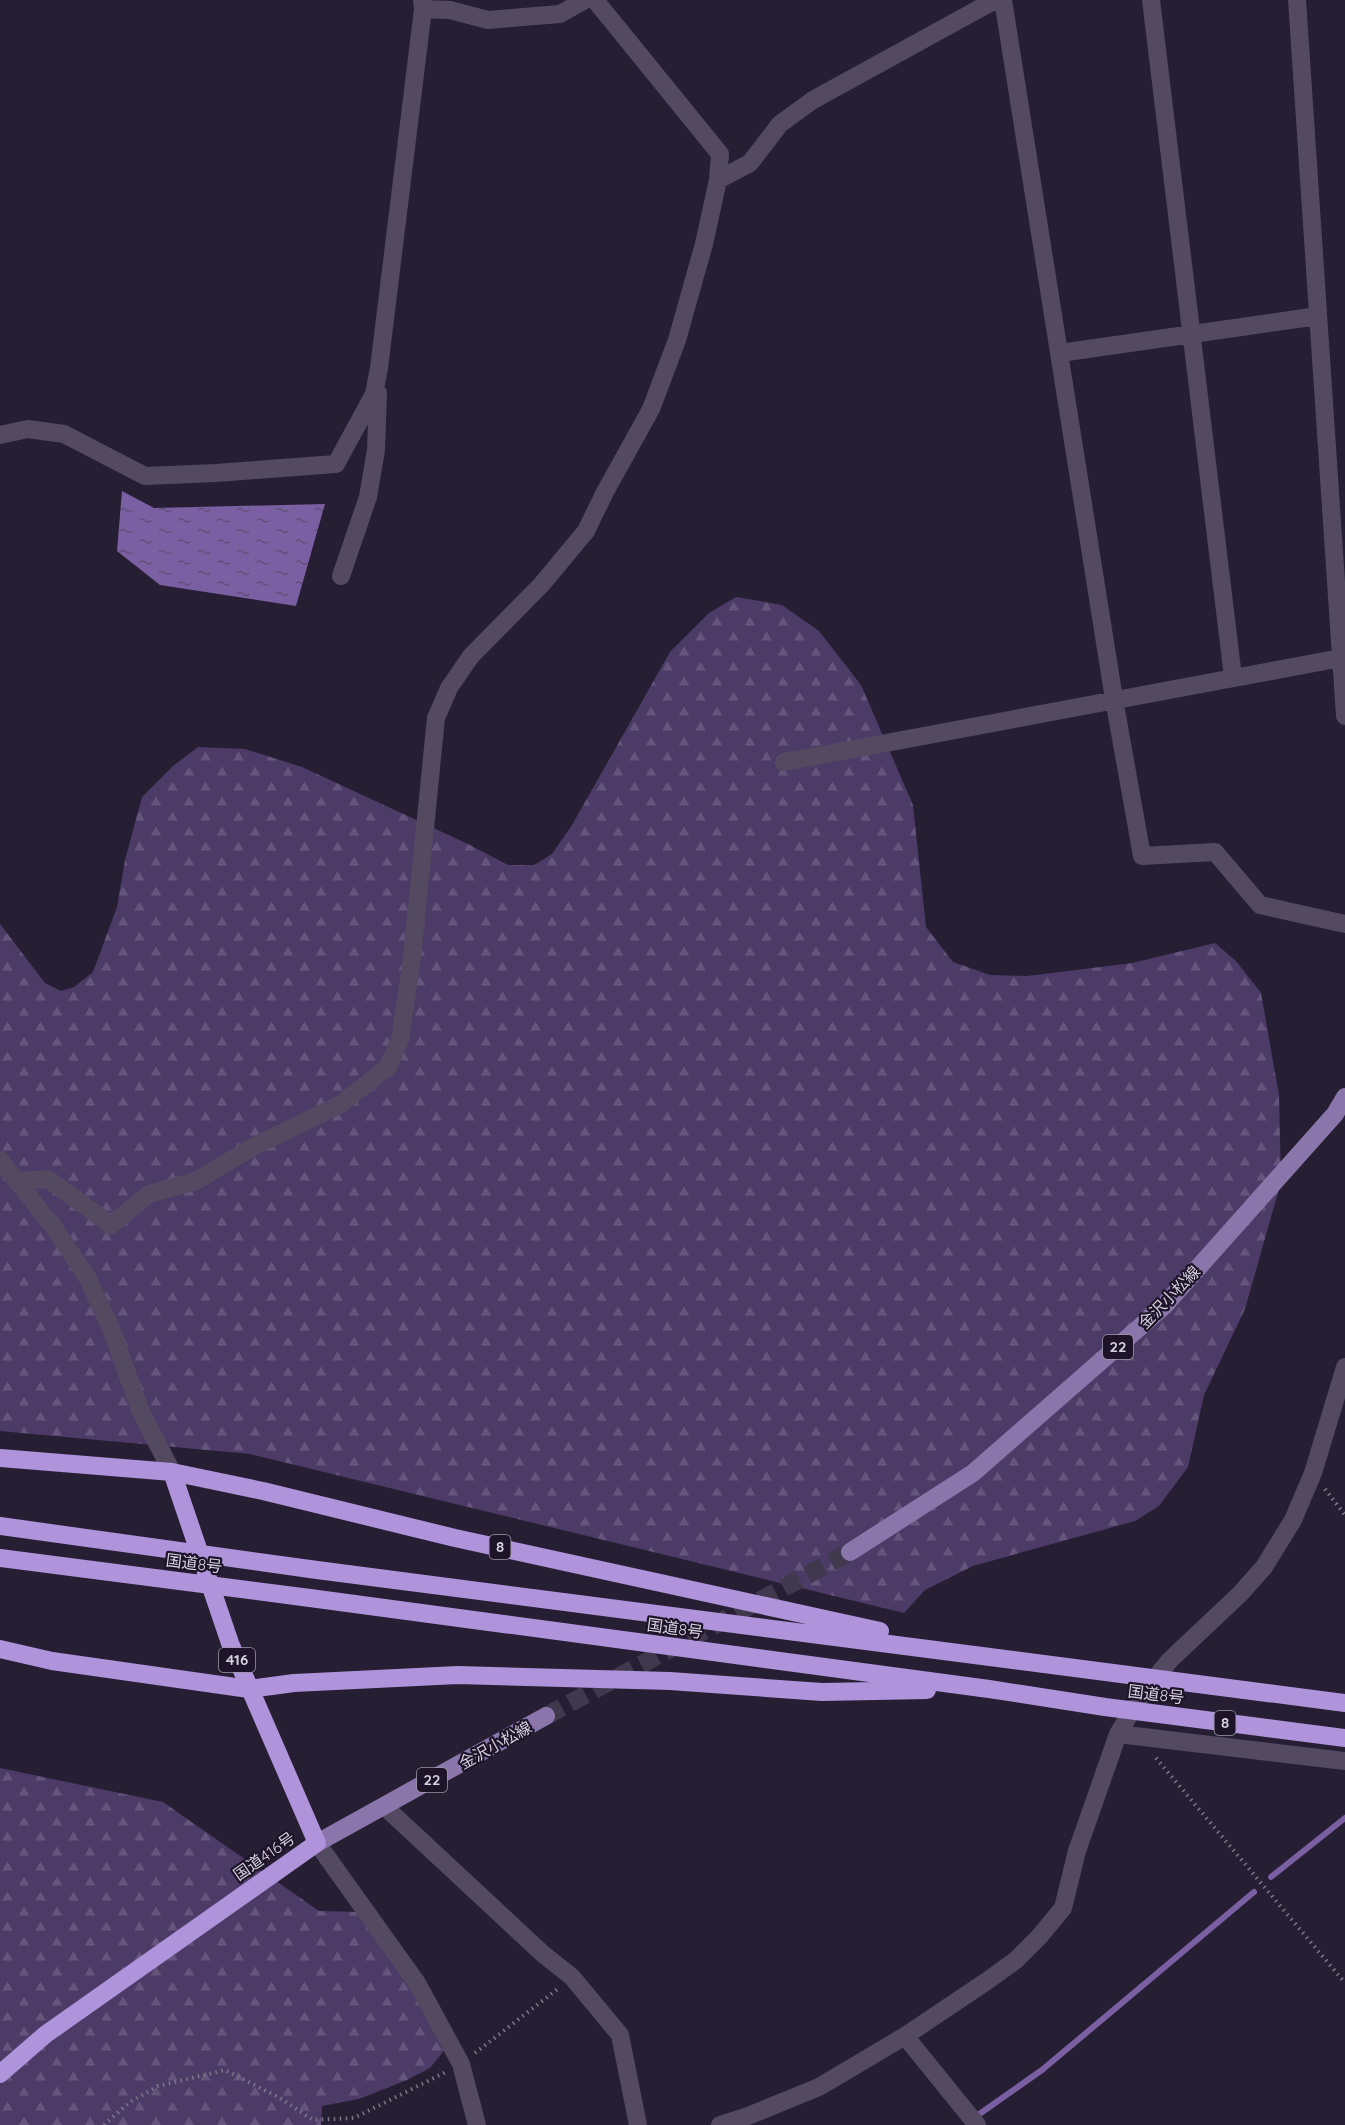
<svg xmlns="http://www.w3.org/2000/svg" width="1345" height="2125" font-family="Quicksand,'Noto Sans JP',sans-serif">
	<defs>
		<pattern id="forest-firs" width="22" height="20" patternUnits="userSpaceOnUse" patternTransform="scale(1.5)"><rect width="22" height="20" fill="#4c3a67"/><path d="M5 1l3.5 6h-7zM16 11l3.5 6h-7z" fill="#65557c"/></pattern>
		<pattern id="water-ripples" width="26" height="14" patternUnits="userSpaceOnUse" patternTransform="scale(1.5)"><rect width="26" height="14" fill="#7b5fa3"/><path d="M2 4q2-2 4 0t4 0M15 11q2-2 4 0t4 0" fill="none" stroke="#605078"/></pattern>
	</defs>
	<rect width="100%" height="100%" fill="#261e33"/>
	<path fill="url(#forest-firs)" d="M736,597L782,605L819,631L861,685L913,805L926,927L953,962L990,975L1027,976L1132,963L1215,943L1236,961L1261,993L1279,1095L1281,1182L1245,1309L1204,1395L1188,1467L1159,1506L1135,1521L973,1566L925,1590L904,1613L250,1454L0,1431V924L45,983L61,991L74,987L93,972L117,907L125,860L142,797L173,766L198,747L245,749L302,767L468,844L508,865H534L552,854L572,825L670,652L709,613Z
		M0,1768L163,1802L319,1911L361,1912L451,2042L430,2068L407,2080L359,2099L322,2106L321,2125H0Z"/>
	<path fill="url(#water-ripples)" d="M122,491L154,508L325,504L296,606L160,585L117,551Z"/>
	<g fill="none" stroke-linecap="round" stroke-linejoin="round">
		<path stroke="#7b5fa3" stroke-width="6" d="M1271,1877L1345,1818
			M978,2115L1042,2070L1254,1892"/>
		<path stroke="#40394d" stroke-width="18" stroke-dasharray="18 9" stroke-linecap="butt" d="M546,1716L850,1552"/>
		<path stroke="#7d7788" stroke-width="4" stroke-dasharray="1.5 4.5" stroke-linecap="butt" d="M1325,1489L1345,1515
			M1156,1758L1345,1983
			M475,2053L559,1988
			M104,2125L130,2102L158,2086L225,2070L280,2098L313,2120L354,2118L446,2072"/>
		<path stroke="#534a62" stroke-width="18" d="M1003,0L1114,699L1142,856L1215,852L1260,905L1345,924
			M1151,0L1233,677
			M1297,0L1345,716
			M423,9L450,10L488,20L560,14L585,0
			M718,180L750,163L780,124L813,100L995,0
			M1060,353L1318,316
			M0,435L28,429L64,434L145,476L216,473L336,464L374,394L379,368L423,9L422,0
			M341,576L368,497L376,450L378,393
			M784,762L1341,658
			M0,1160L55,1229L88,1279L111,1328L140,1410L172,1472
			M17,1181L48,1179L111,1225L149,1194L196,1181L253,1147L341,1104L388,1067L400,1040L412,958L436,718L449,688L471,656L542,584L586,531L605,492L651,409L677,340L704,244L718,180L720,154L595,0
			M1118,1734L1345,1761
			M385,1807L543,1954L572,1977L620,2035L638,2125
			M317,1843L417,1983L461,2064L477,2125
			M905,2036L977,2125
			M720,2125L748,2116L819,2087L905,2036L987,1981L1016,1960L1039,1937L1063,1908L1077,1851L1118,1734L1140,1697L1170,1660L1240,1594L1264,1567L1293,1520L1313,1473L1345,1367"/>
		<path stroke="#8a76ab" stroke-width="18" d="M850,1552L973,1473L1164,1306L1335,1114L1345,1097
			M317,1843L546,1716"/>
		<path stroke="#af93db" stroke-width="18" d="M0,1458L172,1472L263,1491L455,1538L880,1631
			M0,1526L317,1570L1345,1703
			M0,1558L310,1598L989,1689L1105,1707L1345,1738
			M0,1649L52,1661L249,1689L294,1683L458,1675L670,1681L822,1692L927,1690
			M0,2074L46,2034L317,1843L230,1643L172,1472"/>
	</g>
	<g text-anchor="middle" stroke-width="4.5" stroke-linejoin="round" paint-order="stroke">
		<g fill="#1d1429" stroke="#9e98a8" stroke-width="1.5">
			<rect x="1103" y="1335" width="30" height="24" rx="4.5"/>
			<rect x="489.5" y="1535" width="21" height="24" rx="4.5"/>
			<rect x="219" y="1648" width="36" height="24" rx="4.5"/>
			<rect x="1214.5" y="1711" width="21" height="24" rx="4.5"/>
			<rect x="417" y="1768" width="30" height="24" rx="4.5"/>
		</g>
		<g font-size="15" font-weight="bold" fill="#d5d0de">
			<text x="1118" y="1352">22</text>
			<text x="500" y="1552">8</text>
			<text x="237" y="1665">416</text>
			<text x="1225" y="1728">8</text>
			<text x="432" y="1785">22</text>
		</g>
		<g font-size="16" fill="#d5d0de" stroke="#1d1429">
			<text transform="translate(1169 1297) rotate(-46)" y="6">金沢小松線</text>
			<text transform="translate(194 1563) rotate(7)" y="6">国道8号</text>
			<text transform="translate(675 1628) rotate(8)" y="6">国道8号</text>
			<text transform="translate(1156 1694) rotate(7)" y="6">国道8号</text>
			<text transform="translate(495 1745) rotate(-29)" y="6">金沢小松線</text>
			<text transform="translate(264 1856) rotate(-35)" y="6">国道416号</text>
		</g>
	</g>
</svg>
